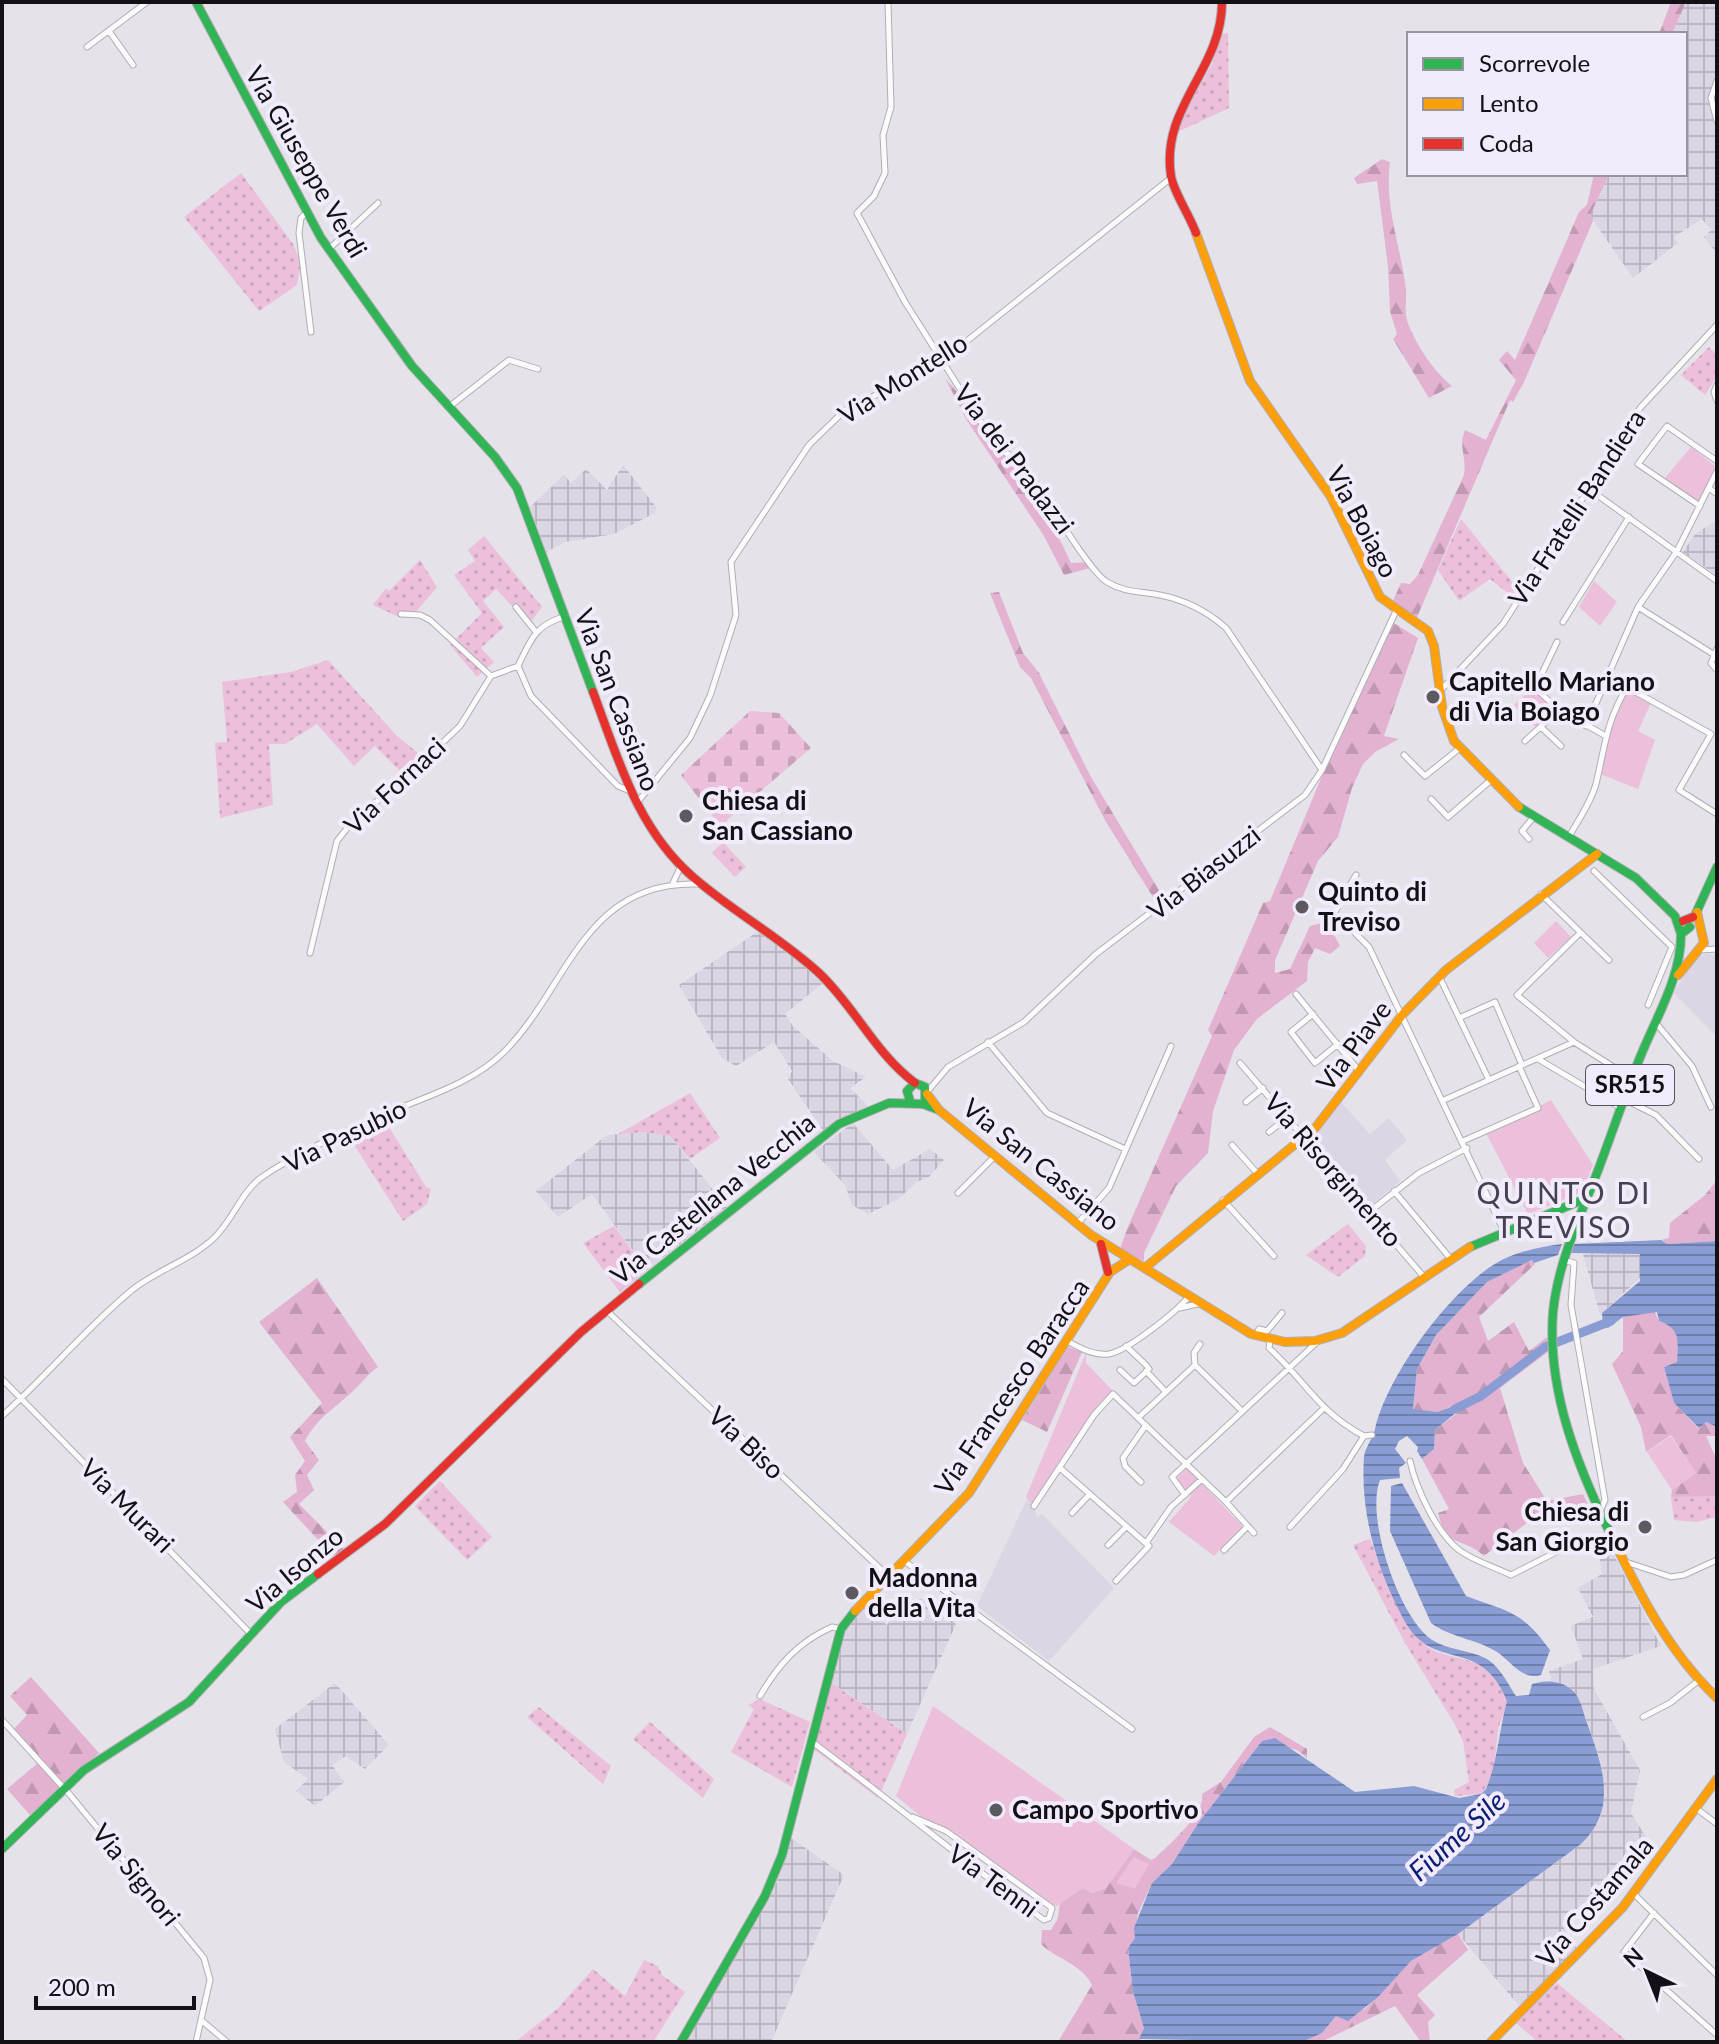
<svg xmlns="http://www.w3.org/2000/svg" width="1719" height="2044" font-family="Lato,sans-serif">
	<defs>
		<pattern id="industrial-grid" width="8" height="8" patternUnits="userSpaceOnUse" patternTransform="scale(2)"><rect width="8" height="8" fill="#dcd5e4"/><path d="M0 4h8M4 0v8" fill="none" stroke="#bcb6c3"/></pattern>
		<pattern id="grass-dots" width="8" height="8" patternUnits="userSpaceOnUse" patternTransform="scale(2)"><rect width="8" height="8" fill="#ecbfdb"/><path d="M2 2h.1M6 6h.1" fill="none" stroke="#caa3bb" stroke-width="1.8" stroke-linecap="round"/></pattern>
		<pattern id="forest-firs" width="22" height="20" patternUnits="userSpaceOnUse" patternTransform="scale(2)"><rect width="22" height="20" fill="#e2b2d0"/><path d="M5 1l3.5 6h-7zM16 11l3.5 6h-7z" fill="#c198b2"/></pattern>
		<pattern id="cemetery-stones" width="16" height="16" patternUnits="userSpaceOnUse" patternTransform="scale(2)"><rect width="16" height="16" fill="#ecbfdb"/><path d="M2 7V4a2 2 0 0 1 4 0v3zM10 15v-3a2 2 0 0 1 4 0v3z" fill="#caa3bb"/></pattern>
		<pattern id="water-rules" width="6" height="5" patternUnits="userSpaceOnUse" patternTransform="scale(2)"><rect width="6" height="5" fill="#899dd4"/><path d="M0 2.5h6" fill="none" stroke="#6f7fab"/></pattern>
	</defs>
	<rect width="100%" height="100%" fill="#e5e2ea"/>
	<path fill="#dcd5e4" d="M1705,954L1717,955V1037L1674,993L1694,960Z
		M1341,1102L1370,1134L1389,1118L1407,1140L1385,1160L1400,1181L1370,1206L1312,1136Z
		M1027,1499L1034,1507L1037,1518L1042,1514L1114,1588L1049,1661L977,1606Z"/>
	<path fill="url(#industrial-grid)" d="M1686,2H1717V254L1704,237L1711,230L1702,219L1674,237L1678,243L1633,278L1590,216L1609,174H1685V34H1672Z
		M623,465L656,507L655,513L614,534L565,542L546,552L530,507L564,475L571,483L586,469L607,490Z
		M1717,520V576L1683,552L1695,534Z
		M757,932L794,956L822,984L785,1014L793,1026L833,1061L866,1077L850,1088L868,1106L823,1130L788,1079L792,1071L774,1042L736,1066L722,1058L679,985Z
		M853,1123L893,1170L930,1149L944,1160L929,1177L917,1182L897,1200L868,1214L852,1205L845,1185L814,1152Z
		M643,1132L670,1136L727,1207L647,1270L592,1194L558,1217L536,1191L607,1135Z
		M1616,1253L1640,1254L1641,1277L1600,1315L1583,1254Z
		M1606,1540L1661,1646L1593,1669L1594,1689L1640,1770L1631,1813L1646,1837L1618,1874L1561,1923L1577,1949L1520,2007L1458,1934L1585,1841L1600,1819L1605,1792L1600,1759L1578,1697L1558,1682L1552,1683L1549,1671L1583,1659L1571,1626L1593,1617L1578,1588L1602,1574L1597,1542Z
		M906,1599H923L956,1624L907,1734L828,1681L843,1631L864,1605L887,1625Z
		M335,1683L389,1745L365,1769L346,1756L332,1765L344,1782L315,1806L296,1791L308,1779L284,1762L275,1729Z
		M788,1836L844,1875L771,2042H685L777,1882Z"/>
	<path fill="url(#grass-dots)" d="M1228,33L1229,108L1173,134L1212,64L1222,34Z
		M241,173L293,244L301,263L297,285L259,311L184,217Z
		M1709,347L1717,355V376L1705,395L1681,375Z
		M1461,519L1518,589L1513,597L1490,579L1459,601L1438,570Z
		M484,536L542,607L529,624L496,589L483,601L504,627L481,648L494,662L477,677L450,645L482,613L454,575L475,561L468,550Z
		M420,560L437,587L415,613L419,617L397,616L373,605L386,588L389,591Z
		M328,660L397,736L424,758L405,776L375,746L354,766L317,724L285,744H269L273,805L220,818L215,743L227,742L222,682L291,672Z
		M723,842L746,867L735,877L712,853Z
		M690,1093L720,1138L690,1159L670,1136L643,1132L618,1134Z
		M384,1119L426,1187L431,1189L427,1204L403,1221L349,1137Z
		M1348,1224L1366,1246L1365,1256L1338,1277L1306,1255Z
		M614,1226L647,1270L620,1292L583,1243Z
		M440,1481L492,1537L467,1560L415,1506Z
		M1714,1495L1717,1517L1697,1522L1674,1520L1671,1497Z
		M1370,1539C1386,1576 1397,1618 1427,1646C1446,1663 1506,1654 1507,1701C1507,1711 1499,1721 1498,1731C1495,1752 1496,1776 1481,1794L1455,1796L1454,1790L1469,1782L1463,1741L1454,1723L1405,1643L1353,1545Z
		M828,1681L907,1734L878,1798L812,1748Z
		M760,1699L810,1722L792,1787L731,1752L754,1709L748,1705Z
		M539,1707L611,1766L603,1784L527,1717Z
		M650,1722L714,1779L703,1798L633,1739Z
		M644,1960L658,1966L662,1975L685,1992L653,2042H515L557,2009L593,1969L625,1996Z
		M1557,1983L1628,2042H1538L1516,2023Z"/>
	<path fill="url(#forest-firs)" d="M1671,2H1686L1672,34H1659Z
		M1382,159L1390,162C1384,207 1401,246 1406,290C1407,303 1403,312 1409,326C1418,347 1433,371 1452,386L1429,398L1393,339L1397,334L1390,311L1388,266L1377,181L1357,184L1354,178Z
		M1594,174H1609L1590,216L1593,221L1524,382L1513,402L1510,400L1415,622L1389,610L1401,583L1410,584L1418,575L1464,475C1467,457 1458,447 1465,430L1486,440L1516,380L1499,360L1507,351L1515,360L1579,212L1587,205Z
		M945,378L964,400L968,396L995,440L1005,449L1024,486L1049,517L1071,563L1093,562L1094,567L1064,575L1044,536L966,419Z
		M999,592L1023,653L1039,673L1091,777L1165,900L1158,905L1106,822L1031,678L1020,667L990,593Z
		M1392,622L1418,638L1384,736L1399,739L1375,752L1363,764L1352,788L1338,837L1318,861L1275,960V973L1290,969L1310,926L1327,922L1340,946L1330,954L1315,948L1308,962L1307,981L1257,1019L1234,1050L1213,1111L1208,1153L1176,1186L1144,1253V1261L1120,1249L1127,1229L1212,1036L1208,1030L1263,903L1270,901L1334,747Z
		M1717,1180V1241L1667,1244L1661,1240L1669,1238L1670,1223L1705,1195Z
		M1532,1260L1535,1264L1479,1317L1488,1341L1514,1322L1529,1351L1547,1337L1548,1352L1500,1388L1523,1463L1547,1501L1583,1494L1593,1515L1572,1524L1541,1512L1484,1556C1463,1536 1447,1550 1438,1513L1449,1509L1422,1459L1434,1449L1435,1430L1460,1411L1461,1403L1437,1412L1413,1410L1417,1369L1436,1335L1487,1282Z
		M317,1278L378,1367C367,1374 364,1381 355,1389C336,1408 317,1417 305,1441L319,1460L307,1475L314,1490L299,1504L344,1549L333,1556L283,1502L297,1492L295,1475L305,1461L290,1437L322,1403L259,1322Z
		M1654,1311L1659,1321C1683,1330 1678,1339 1677,1362L1664,1367L1674,1403L1698,1428L1706,1422L1717,1427V1436H1706L1717,1460V1499L1714,1496L1671,1497L1672,1490L1696,1473L1671,1435L1646,1452L1641,1427L1612,1364L1623,1351V1317Z
		M1068,1347L1082,1352L1047,1432L1022,1420Z
		M31,1677L99,1753L30,1815L7,1789L38,1763L11,1732L27,1715L10,1696Z
		M1270,1727L1307,1749V1758L1297,1750L1262,1741L1199,1822L1172,1864L1152,1883L1138,1913L1135,1938L1128,1948L1133,1992L1144,2028L1139,2039L1147,2042H1058L1092,1985C1082,1964 1056,1959 1041,1944L1042,1930H1051L1058,1918L1060,1901L1083,1888L1092,1893L1106,1888L1134,1849L1151,1860L1155,1858C1169,1845 1206,1813 1202,1794L1221,1782L1254,1737Z
		M1458,1934L1468,1950L1417,1995L1435,2015L1428,2022L1430,2042H1421L1395,2006L1321,2042H1302L1322,2033L1336,2016L1365,2009L1411,1961Z"/>
	<path fill="url(#cemetery-stones)" d="M750,711L779,713L811,748L720,826L681,775Z"/>
	<path fill="#ecbfdb" d="M1691,447L1715,466L1699,503L1664,479Z
		M1594,581L1617,602L1600,626L1579,607Z
		M1534,687L1556,709L1535,727L1514,705Z
		M1628,690L1651,703L1638,731L1655,740L1638,789L1600,774L1614,715Z
		M1556,921L1571,937L1548,958L1534,943Z
		M1551,1100L1593,1165L1582,1192L1528,1214L1486,1133Z
		M1086,1353V1363L1114,1392L1090,1415L1033,1505L1026,1497Z
		M1671,1436L1696,1473L1672,1490L1647,1452Z
		M1187,1468L1243,1527L1214,1556L1169,1522L1191,1497L1176,1479Z
		M933,1706L1134,1849L1106,1888L1091,1893L1083,1888L1057,1906L1049,1903L930,1824L896,1796Z
		M1134,1857L1149,1864L1135,1889L1116,1883Z"/>
	<path fill="url(#water-rules)" d="M1661,1240L1667,1244L1717,1241V1427L1706,1422L1699,1428L1674,1403L1664,1367L1677,1362C1678,1340 1681,1329 1659,1321L1657,1312L1623,1317L1608,1328L1603,1326L1602,1313L1640,1281V1254L1571,1253L1574,1244Z
		M1562,1244L1558,1255L1534,1263L1532,1260L1487,1282L1436,1335L1417,1369L1413,1409L1437,1412L1462,1403L1464,1406L1435,1430L1434,1449L1422,1459L1417,1451L1418,1447L1407,1436L1399,1441L1395,1449L1406,1463L1399,1468L1400,1478L1380,1480C1365,1517 1399,1618 1432,1640C1448,1650 1469,1650 1485,1658C1499,1665 1508,1684 1516,1696L1529,1695L1532,1684C1545,1680 1560,1680 1572,1690C1581,1697 1583,1713 1587,1723C1602,1764 1619,1809 1581,1844L1458,1934L1411,1961L1378,1997L1348,2021L1336,2016L1322,2033L1302,2042L1139,2039L1144,2028L1133,1992L1128,1948L1135,1938L1134,1928L1152,1883L1172,1864L1199,1822L1262,1741L1275,1738L1355,1792L1414,1786L1459,1798L1481,1794L1486,1789C1498,1760 1499,1730 1507,1701C1481,1635 1433,1674 1404,1620C1377,1570 1360,1514 1364,1457C1365,1447 1373,1439 1375,1429C1388,1375 1446,1296 1493,1265C1513,1252 1539,1247 1562,1244Z
		M1402,1483L1466,1596C1509,1612 1522,1611 1550,1650L1541,1675C1521,1680 1512,1662 1497,1652C1477,1639 1451,1638 1431,1623L1390,1531L1391,1486Z"/>
	<g fill="none" stroke-linecap="round" stroke-linejoin="round">
		<path stroke="#899dd4" stroke-width="9" d="M1455,1409L1481,1396L1545,1347L1611,1321"/>
		<defs>
			<path id="street" d="M888,2L891,107L883,135L885,173L874,196L857,213L905,302L989,435L1002,451L1021,461C1039,485 1088,571 1107,582C1125,593 1141,591 1160,595C1185,600 1208,612 1226,628L1322,770
				M109,31L133,65
				M87,47L147,2
				M1717,81L1711,98L1717,121
				M307,212L301,218L299,233L311,332
				M329,249L378,203
				M1717,385L1714,392L1717,401
				M449,407L509,360L538,369
				M1709,488L1717,494
				M1589,489L1717,581
				M1700,506L1638,464L1667,426L1717,461
				M516,607L536,632
				M1638,607L1713,654
				M401,614L420,615L430,620L491,676L518,666C531,639 535,626 563,617
				M1563,622L1629,517
				M1557,642L1535,688L1557,708L1604,735
				M1717,649L1711,663L1717,670
				M518,666L531,696L618,786L630,791
				M1607,676L1711,734L1679,790L1717,814
				M1439,692L1503,624L1640,408L1717,325
				M1586,726L1638,607L1677,551L1717,471
				M1541,727L1561,746
				M1525,741L1559,710
				M1404,755L1425,776L1460,748
				M1431,799L1448,817L1491,780
				M636,804L690,738L710,696L736,615L731,562L809,445L844,411L938,364L1171,178
				M1570,835C1579,819 1591,802 1596,784C1605,746 1606,722 1627,687
				M1529,839L1522,831L1532,819
				M1594,871L1672,947L1648,1005
				M672,885L680,868
				M1541,894L1609,960
				M1326,914L1348,926L1369,947L1504,1231
				M1332,917L1356,875
				M1580,933L1517,995L1574,1042L1631,1078
				M1699,950L1717,949
				M310,953L337,841L356,817L396,787L460,726L491,676
				M1439,976L1489,1080
				M1296,994L1359,1071
				M1313,1014L1291,1032L1315,1063L1338,1044
				M1459,1018L1495,1002L1522,1065
				M1655,1022L1692,1066L1711,1107
				M988,1042L1047,1113L1125,1149
				M1538,1059L1621,1108
				M1240,1063L1424,1277
				M927,1092L948,1067L1024,1022L1096,954L1305,795L1322,770L1396,611
				M1624,1099L1656,1115L1699,1159
				M1444,1100L1574,1042
				M1246,1102L1263,1088
				M1269,1132L1288,1117
				M1463,1141L1538,1108L1519,1066
				M1232,1145L1257,1173
				M1394,1191L1450,1258
				M958,1193L995,1156
				M1223,1200L1274,1256
				M1369,1212L1419,1173L1467,1148
				M1077,1224L1109,1188L1171,1046
				M1564,1260L1574,1263L1571,1305L1605,1500L1600,1511
				M1180,1308L1202,1303
				M606,1310L887,1575
				M1256,1335L1259,1329L1267,1331L1282,1313
				M1067,1341C1080,1348 1094,1356 1109,1354C1127,1351 1178,1311 1189,1296
				M1270,1341L1269,1348C1306,1381 1317,1411 1364,1436L1372,1435
				M1126,1346L1147,1366
				M1195,1365L1194,1353L1200,1344
				M1120,1370L1134,1383L1149,1369
				M1146,1371L1165,1391
				M2,1379L251,1634
				M2,1416C47,1376 86,1328 132,1290C157,1270 191,1260 214,1238C233,1220 241,1192 262,1177C295,1154 359,1125 397,1109C434,1094 474,1081 503,1053C568,989 583,880 698,884
				M1138,1418L1195,1365L1242,1411
				M1410,1461C1416,1488 1436,1532 1459,1550C1474,1561 1494,1567 1511,1575L1574,1543L1610,1535
				M1060,1468L1149,1546L1116,1581
				M1141,1482L1125,1466L1123,1458L1146,1425
				M1185,1495L1172,1477L1316,1343
				M1226,1502L1254,1533
				M1034,1506L1094,1415L1113,1394L1226,1502L1323,1409
				M1072,1513L1089,1495
				M1290,1527L1343,1469L1364,1436
				M1146,1543L1171,1507L1202,1479
				M1108,1545L1126,1527
				M1224,1550L1248,1526
				M903,1560L1132,1729
				M1623,1561L1671,1577L1684,1575L1717,1560
				M760,1696C778,1665 798,1642 832,1627L841,1629
				M1643,1717L1670,1703L1698,1681
				M2,1720L71,1796L204,1958L210,1980L196,2042
				M811,1741C890,1800 965,1862 1044,1920L1049,1918L1052,1908L946,1831L913,1817
				M1697,1809L1717,1824
				M1634,1894L1717,1975
				M1654,1913L1624,1952L1717,2035
				M201,2020L227,2042"/>
			<path id="fast" d="M196,2L321,238L412,366L495,457L517,488L593,692
				M1519,807L1636,878L1675,916L1681,934
				M1696,913L1717,867
				M910,1101L907,1091L915,1083L925,1087V1099
				M1470,1247L1587,1198
				M639,1284L839,1124L889,1103L923,1104L939,1110
				M1610,1533C1577,1465 1547,1390 1553,1312C1558,1263 1579,1219 1597,1173C1611,1136 1624,1097 1639,1060C1655,1019 1681,979 1681,934L1690,927
				M2,1849L84,1770L189,1702L281,1602L318,1574
				M681,2042L765,1896L782,1855L841,1629L855,1611"/>
			<path id="slow" d="M1196,233L1250,381L1331,497L1380,597L1428,631L1434,646L1442,707L1454,741L1519,807
				M1678,975L1704,943L1697,912
				M927,1094L939,1110L1091,1235L1251,1334L1285,1342L1315,1341L1342,1333L1470,1247
				M1146,1267L1316,1127L1403,1014L1446,970L1597,854
				M1610,1533C1639,1593 1668,1651 1717,1698
				M855,1611L969,1493L1110,1272L1130,1259
				M1491,2042L1623,1907L1717,1779"/>
			<path id="jam" d="M1196,233C1190,216 1173,191 1171,176C1160,107 1222,70 1222,2
				M593,692C618,758 637,829 693,877C733,912 780,937 819,973C855,1007 875,1053 915,1083
				M1683,921L1693,917
				M1101,1244L1108,1272
				M318,1574L385,1524L581,1332L639,1284"/>
		</defs>
		<use href="#street" stroke="#b0aeb4" stroke-width="7"/>
		<use href="#fast" stroke="#b0aeb4" stroke-width="10"/>
		<use href="#slow" stroke="#b0aeb4" stroke-width="10"/>
		<use href="#jam" stroke="#b0aeb4" stroke-width="10"/>
		<use href="#street" stroke="#fbfbfc" stroke-width="5"/>
		<use href="#fast" stroke="#30b455" stroke-width="8"/>
		<use href="#slow" stroke="#ff9f0a" stroke-width="8"/>
		<use href="#jam" stroke="#e5322d" stroke-width="8"/>
	</g>
	<g fill="#5c5a60" stroke="#f2ebfb" stroke-width="3">
		<circle cx="1433" cy="697" r="8"/>
		<circle cx="686" cy="816" r="8"/>
		<circle cx="1302" cy="907" r="8"/>
		<circle cx="1645" cy="1527" r="8"/>
		<circle cx="852" cy="1593" r="8"/>
		<circle cx="996" cy="1810" r="8"/>
	</g>
	<g text-anchor="middle" stroke-width="8" stroke-linejoin="round" paint-order="stroke">
		<rect fill="#f2ebfb" stroke="#56525b" stroke-width="2" x="1586" y="1065" width="88" height="40" rx="6"/>
		<g font-size="24" font-weight="bold" fill="#131116">
			<text x="1630" y="1093">SR515</text>
		</g>
		<g font-size="26" fill="#131116" stroke="#f2ebfb">
			<text transform="translate(306 162) rotate(60)" y="9">Via Giuseppe Verdi</text>
			<text transform="translate(903 379) rotate(-32)" y="9">Via Montello</text>
			<text transform="translate(1014 459) rotate(53)" y="9">Via dei Pradazzi</text>
			<text transform="translate(1577 508) rotate(-57)" y="9">Via Fratelli Bandiera</text>
			<text transform="translate(1362 522) rotate(62)" y="9">Via Boiago</text>
			<text transform="translate(617 700) rotate(69)" y="9">Via San Cassiano</text>
			<text transform="translate(395 786) rotate(-43)" y="9">Via Fornaci</text>
			<text transform="translate(1204 873) rotate(-38)" y="9">Via Biasuzzi</text>
			<text transform="translate(1354 1046) rotate(-53)" y="9">Via Piave</text>
			<text transform="translate(345 1136) rotate(-26)" y="9">Via Pasubio</text>
			<text transform="translate(1041 1165) rotate(39)" y="9">Via San Cassiano</text>
			<text transform="translate(1333 1170) rotate(49)" y="9">Via Risorgimento</text>
			<text transform="translate(713 1199) rotate(-39)" y="9">Via Castellana Vecchia</text>
			<text transform="translate(1012 1387) rotate(-56)" y="9">Via Francesco Baracca</text>
			<text transform="translate(746 1443) rotate(43)" y="9">Via Biso</text>
			<text transform="translate(127 1506) rotate(45)" y="9">Via Murari</text>
			<text transform="translate(295 1570) rotate(-40)" y="9">Via Isonzo</text>
			<text transform="translate(136 1875) rotate(51)" y="9">Via Signori</text>
			<text transform="translate(993 1881) rotate(36)" y="9">Via Tenni</text>
			<text transform="translate(1595 1902) rotate(-49)" y="9">Via Costamala</text>
		</g>
		<g font-size="26" font-weight="bold" fill="#131116" stroke="#f2ebfb" text-anchor="start">
			<text x="1449" y="691">Capitello Mariano<tspan x="1449" dy="30">di Via Boiago</tspan></text>
			<text x="702" y="810">Chiesa di<tspan x="702" dy="30">San Cassiano</tspan></text>
			<text x="1318" y="901">Quinto di<tspan x="1318" dy="30">Treviso</tspan></text>
			<text x="1629" y="1521" text-anchor="end">Chiesa di<tspan x="1629" dy="30">San Giorgio</tspan></text>
			<text x="868" y="1587">Madonna<tspan x="868" dy="30">della Vita</tspan></text>
			<text x="1012" y="1819">Campo Sportivo</text>
		</g>
		<g font-size="28" font-style="italic" fill="#0a1e76" stroke="#f2ebfb">
			<text transform="translate(1457 1836) rotate(-42)" y="10">Fiume Sile</text>
		</g>
		<g font-size="30" letter-spacing="2" fill="#46414e" stroke="#f2ebfb">
			<text x="1564" y="1204">QUINTO DI<tspan x="1564" dy="34">TREVISO</tspan></text>
		</g>
	</g>
	<rect width="1719" height="2044" fill="none" stroke="#131116" stroke-width="8"/>
	<rect x="1407" y="32" width="280" height="144" fill="#f2ebfb" stroke="#99949f" stroke-width="2"/>
	<rect x="1423" y="58" width="40" height="12" fill="#30b455" stroke="#99949f" stroke-width="2"/>
	<text x="1479" y="72" font-size="24" fill="#131116">Scorrevole</text>
	<rect x="1423" y="98" width="40" height="12" fill="#ff9f0a" stroke="#99949f" stroke-width="2"/>
	<text x="1479" y="112" font-size="24" fill="#131116">Lento</text>
	<rect x="1423" y="138" width="40" height="12" fill="#e5322d" stroke="#99949f" stroke-width="2"/>
	<text x="1479" y="152" font-size="24" fill="#131116">Coda</text>
	<g transform="translate(1647 1972) rotate(317)" stroke="#f2ebfb" stroke-width="6" paint-order="stroke">
	<path d="M0-6L14 30L0 20L-14 30Z" fill="#131116"/>
	<text y="-12" font-size="22" font-weight="bold" text-anchor="middle" fill="#131116">N</text>
	</g>
	<path d="M36 1996v12h158v-12" fill="none" stroke="#131116" stroke-width="4"/>
	<text x="48" y="1996" font-size="24" fill="#131116" stroke="#f2ebfb" stroke-width="6" paint-order="stroke">200 m</text>
</svg>
